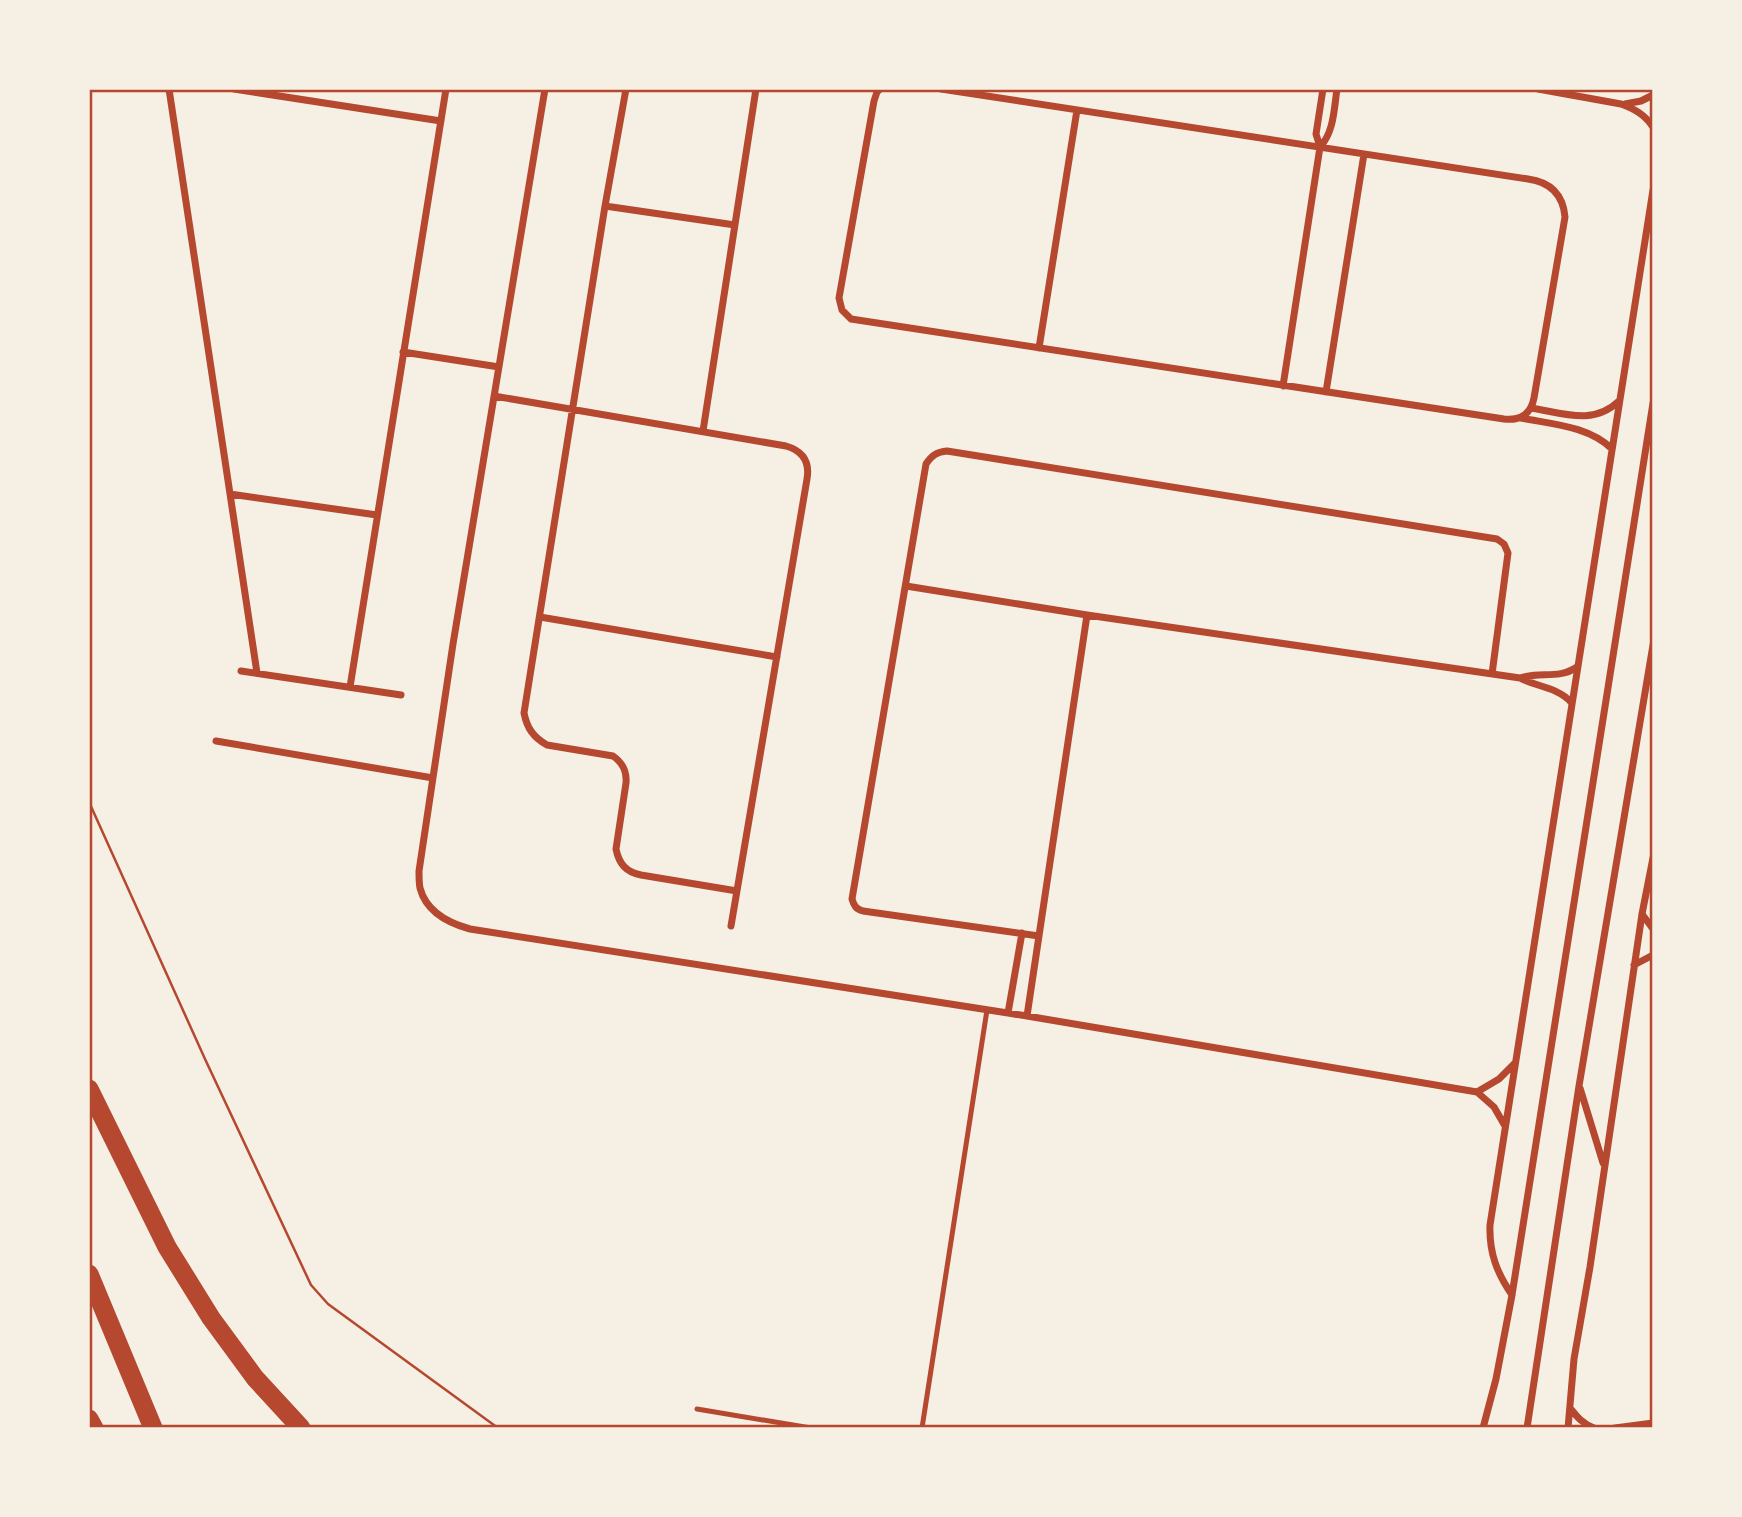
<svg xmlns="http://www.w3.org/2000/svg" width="1742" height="1517" font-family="'Exo 2',sans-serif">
	<rect width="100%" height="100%" fill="#f6efe4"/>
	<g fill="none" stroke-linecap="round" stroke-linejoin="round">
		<path stroke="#b5482f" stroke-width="2.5" d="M89,802L205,1059L311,1285L328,1304L498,1428"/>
		<path stroke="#b5482f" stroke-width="5" d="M697,1409L811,1428
			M922,1428L987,1010"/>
		<path stroke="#b5482f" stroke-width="7" d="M169,89L257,673
			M234,89L441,121
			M545,89L453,644L419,871C419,876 419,883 420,888C426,911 448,923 470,929L1027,1016L1477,1092L1494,1107L1505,1126
			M626,89L605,206L524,713C527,728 533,737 547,745L613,756C623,763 627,771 626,783L616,849C619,864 626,872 641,875L737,891
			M880,89L877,92L874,101L839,298L842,310L851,319L1504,419C1520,421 1531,414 1534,398L1565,217C1563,194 1550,182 1528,179L941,89
			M1538,89L1621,104C1635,109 1645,115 1653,127
			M1625,104L1641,101L1653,95
			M1320,147C1334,132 1334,109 1337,89
			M605,206L735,225
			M1039,348L1077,110
			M403,352L499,367
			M1283,386L1320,147L1316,134L1323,89
			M1326,392L1364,154
			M494,396L786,446C803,451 810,462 807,479L731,926
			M1531,408C1563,413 1593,426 1619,401
			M1521,418C1551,424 1589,426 1612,449
			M703,431L756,89
			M230,494L377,515
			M906,586L1087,615L1520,678C1537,687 1557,687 1571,702
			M540,617L777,657
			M241,671L401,695
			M1520,678C1541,671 1558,680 1577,667
			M350,687L446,89
			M216,741L433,778
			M1642,914L1653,929
			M1039,936L863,911C856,909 854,906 852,899L926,464C932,455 937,452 947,451L1497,539L1504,544L1508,553L1492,674
			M1634,965L1653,955
			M1008,1013L1022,933
			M1027,1016L1087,615
			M1580,1088L1603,1163
			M1477,1092L1499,1079L1515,1063
			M1512,1295C1497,1273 1489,1253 1490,1225L1653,190
			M1570,1408C1577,1417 1583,1424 1594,1428
			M1483,1428L1496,1379L1512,1295L1653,403
			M1527,1428L1579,1086L1653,645
			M1568,1428L1574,1359L1590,1267L1642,914L1653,858
			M1615,1428L1653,1423"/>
		<path stroke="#b5482f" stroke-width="19" d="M89,1089L167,1247L211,1318L255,1378L301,1428
			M89,1274L153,1428
			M89,1419L94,1428"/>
	</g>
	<rect width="1742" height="1517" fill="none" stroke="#f6efe4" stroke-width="182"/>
	<rect x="91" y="91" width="1560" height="1335" fill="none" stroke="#b5482f" stroke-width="2.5"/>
</svg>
